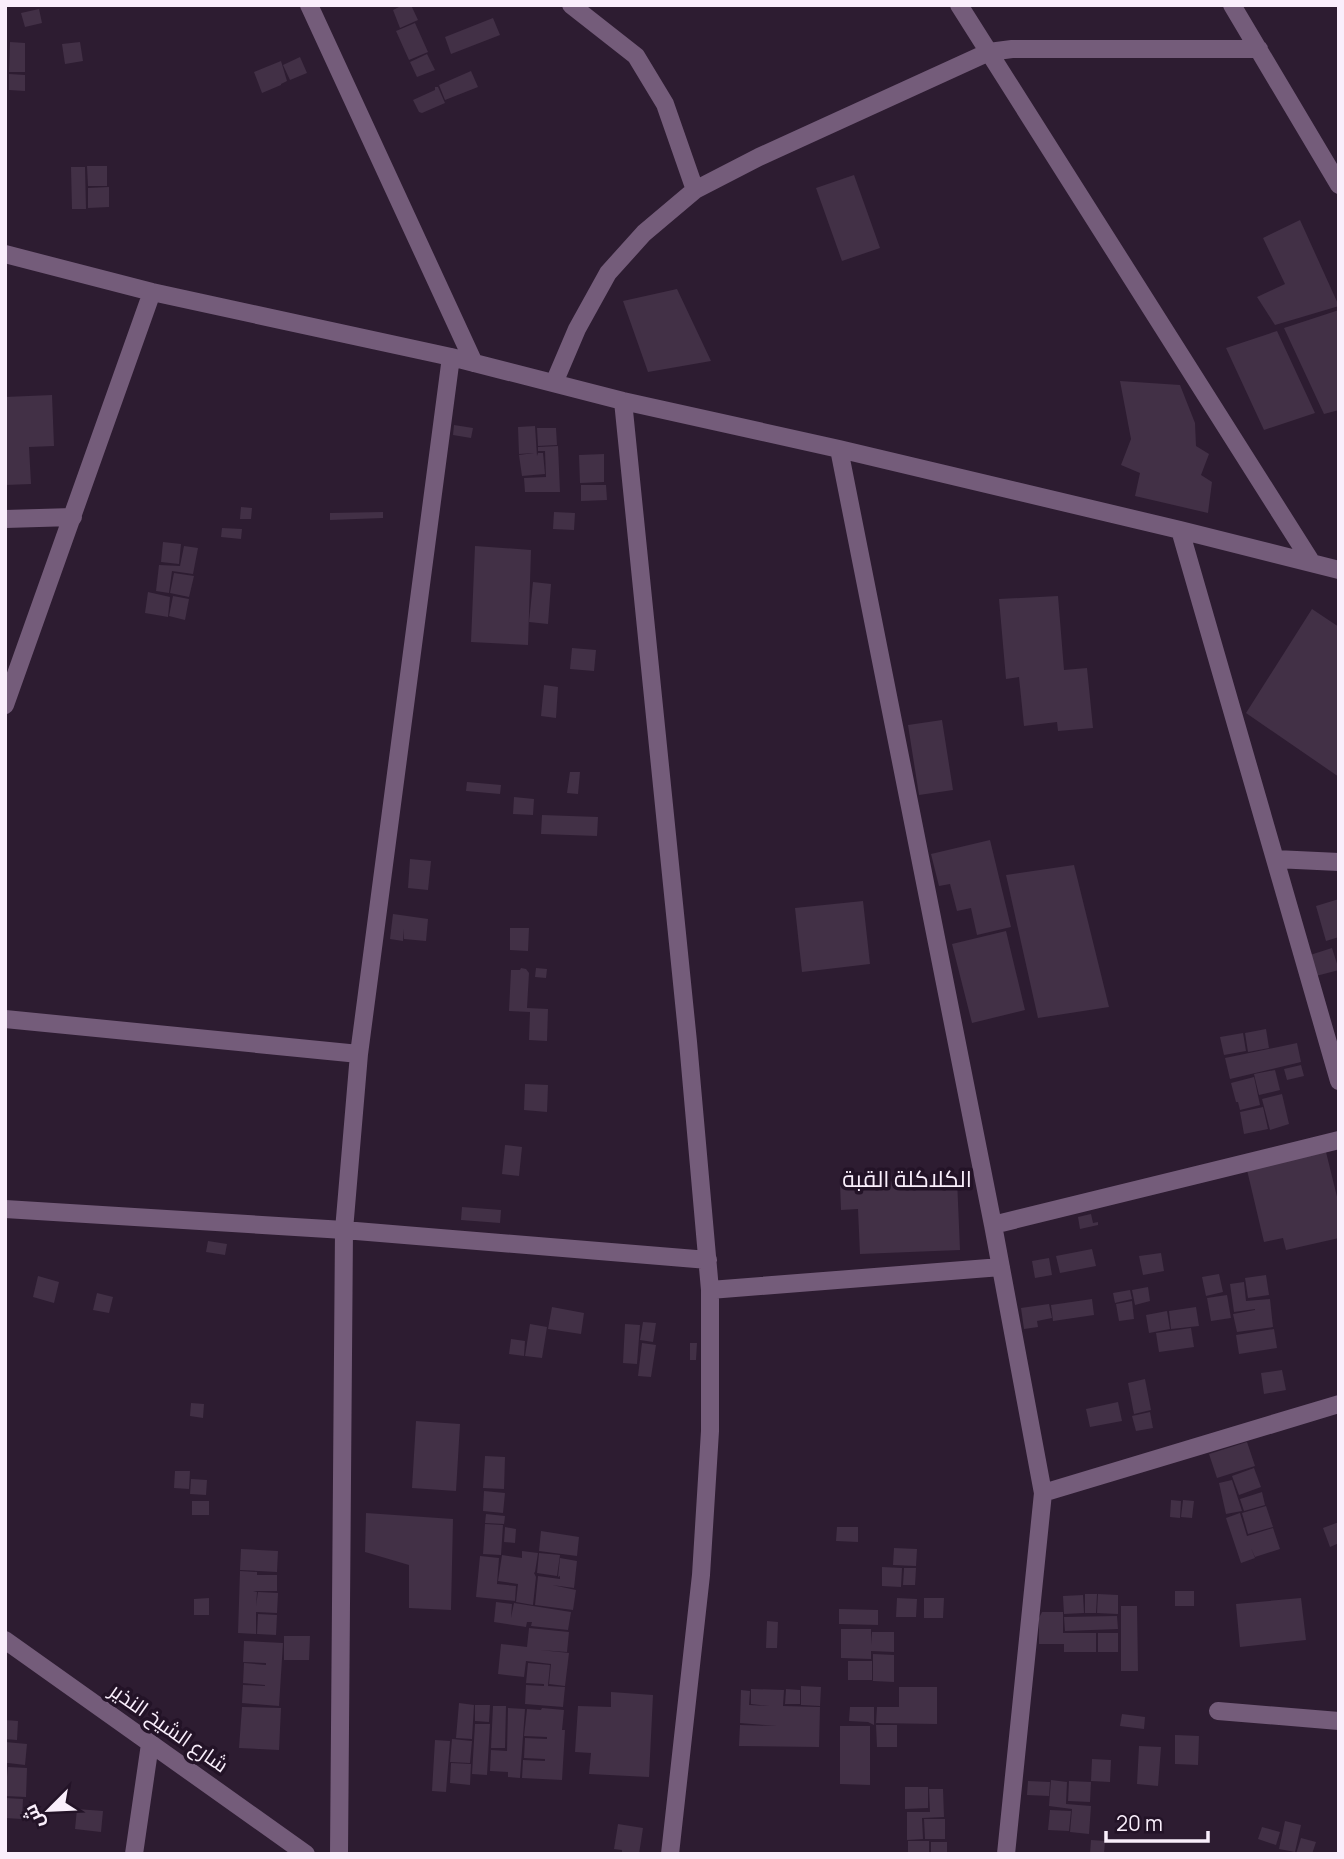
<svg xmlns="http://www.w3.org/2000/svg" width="1344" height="1859" font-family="Manrope,Cairo,sans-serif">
	<rect width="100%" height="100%" fill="#2d1c31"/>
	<path fill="#423046" d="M403,5H411L418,20L400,28L393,10Z
		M39,9L42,23L25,27L21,13Z
		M493,18L500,35L451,54L445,37Z
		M415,23L428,52L409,60L396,31Z
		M10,42L25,43V72H9Z
		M80,42L83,61L65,64L62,44Z
		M427,54L435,70L417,77L410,62Z
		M300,57L307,73L290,80L283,65Z
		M281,61L287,81L281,84V85L262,93L254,72Z
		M471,71L478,87L445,100L439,85Z
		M9,74L25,75V91L9,90Z
		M435,87H438L445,103L422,113L419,112L413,100L435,90Z
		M87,166H107V186H88Z
		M71,167H85L86,209H72Z
		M854,175L880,248L842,261L816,188Z
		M109,187V207L88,208V188Z
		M1300,220L1339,306L1275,325L1257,297L1285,284L1263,238Z
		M677,289L711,361L648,372L623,301Z
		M1339,310V410L1324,414L1284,328Z
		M1277,331L1315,413L1264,430L1226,348Z
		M1120,381L1180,385L1195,423L1196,446L1209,454L1201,475L1212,482L1208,513L1135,496L1140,473L1121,465L1131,439Z
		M52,395L54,446L29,447L31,484L5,485V397Z
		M454,425L473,428L471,438L453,435Z
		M535,426L537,456L538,453H543L545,474L522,476L519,455L534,453L519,454L518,427Z
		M537,428H556L557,445L538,446Z
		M558,446L560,492H525L524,478L546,477L545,451H538V447Z
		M604,454V482L580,483L579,455Z
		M581,485H606L607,500L581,501Z
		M241,507L252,508L251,519H240Z
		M383,512V518L330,520V513Z
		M554,512L575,513L574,530L553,529Z
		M222,528L242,529L241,539L221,537Z
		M163,542L181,544L179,564L161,562Z
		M184,546L198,548L193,574L172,571L169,593L156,591L159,565L180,566Z
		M475,546L531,550L528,645L471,642Z
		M174,573L194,576L189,597L170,593Z
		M533,582L551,584L548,624L529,622Z
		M148,592L170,597L168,617L145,613Z
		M173,596L189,599L185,620L169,616Z
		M1058,596L1064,670L1087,668L1093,728L1058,731L1057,722L1024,726L1019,677L1006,679L999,599Z
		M1312,609L1339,627V777L1246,713Z
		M572,648L596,650L594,671L570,669Z
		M544,685L558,687L556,718L541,716Z
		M942,720L953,790L919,795L908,725Z
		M570,772H580L578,794L567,793Z
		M467,782L501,785L500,794L466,791Z
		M514,797L534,799L533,815L513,814Z
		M542,815L598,817L597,836L541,834Z
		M990,840L1011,927L977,935L971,908L957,911L950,884L939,886L931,854Z
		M410,859L431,861L428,890L408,888Z
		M1074,865L1109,1007L1038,1018L1006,875Z
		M1339,899V937L1326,941L1316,906Z
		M863,901L870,964L802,972L795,908Z
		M393,914L428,919L426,941L404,939V929L403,941L390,939Z
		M510,928H529L528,951L510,950Z
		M1006,931L1025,1010L972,1023L952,944Z
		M1332,948L1339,970L1316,976L1310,955Z
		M521,968L526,969L529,973L527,1008L548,1009L547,1041L529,1040L530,1012L509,1011L511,970H520Z
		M536,968L547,969L546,978L535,977Z
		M1266,1029L1269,1048L1248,1052L1245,1033Z
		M1243,1033L1246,1051L1224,1055L1220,1037Z
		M1297,1043L1301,1062L1230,1079L1225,1058Z
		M1301,1065L1304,1076L1287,1080L1284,1069Z
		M1275,1070L1280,1090L1259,1095L1254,1074Z
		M1254,1077L1260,1105L1240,1110L1238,1102H1236L1231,1083Z
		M525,1084L548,1085L547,1112L524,1110Z
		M1282,1094L1289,1124L1270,1130L1262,1099Z
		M1263,1107L1268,1129L1244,1134L1240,1112Z
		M505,1145L522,1147L519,1176L502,1174Z
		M1326,1152L1339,1205V1238L1286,1250L1283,1238L1264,1242L1247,1170Z
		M957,1179L960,1250L860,1254L858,1209L841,1210L840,1183Z
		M462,1207L501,1210L500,1223L461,1220Z
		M1091,1214L1093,1223L1098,1222V1225L1080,1229L1078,1217Z
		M208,1241L227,1244L225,1255L206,1252Z
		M1092,1249L1096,1266L1060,1273L1056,1256Z
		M1161,1253L1164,1271L1143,1275L1139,1256Z
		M1049,1258L1052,1275L1035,1278L1032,1261Z
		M1219,1274L1223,1292L1206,1296L1202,1277Z
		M1266,1275L1269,1295L1248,1298L1245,1278Z
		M38,1276L59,1282L54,1303L33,1297Z
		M1244,1282L1246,1301L1270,1299L1273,1327L1237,1332L1233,1314L1255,1310V1309L1234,1312L1230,1284Z
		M1148,1287L1150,1301L1135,1305L1132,1290Z
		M1130,1290L1132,1299L1115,1303L1113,1293Z
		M97,1293L113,1297L109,1313L93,1310Z
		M1227,1295L1231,1318L1211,1321L1207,1298Z
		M1092,1299L1094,1315L1053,1321L1051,1305Z
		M1132,1301L1134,1319L1119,1321L1116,1304Z
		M1049,1304L1052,1318L1037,1321L1038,1327L1024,1329L1021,1308Z
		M552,1307L584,1313L581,1334L548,1329Z
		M1196,1307L1199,1326L1171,1329L1169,1311Z
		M1167,1311L1170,1329L1149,1333L1146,1315Z
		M643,1322L656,1323L653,1342L640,1340Z
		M530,1324L547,1327L542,1358L525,1356Z
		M625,1324L640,1325L637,1364L623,1363Z
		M1191,1328L1194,1347L1159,1352L1156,1333Z
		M1274,1329L1277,1348L1239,1354L1236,1335Z
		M511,1339L525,1341L524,1356L509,1354Z
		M642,1343L656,1345L651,1377L638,1376Z
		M690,1343H697L696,1360H690Z
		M1282,1370L1286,1390L1264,1394L1261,1373Z
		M1145,1379L1151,1410L1134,1414L1128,1383Z
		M1118,1402L1122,1421L1090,1427L1086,1409Z
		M191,1403L204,1404L203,1418L190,1416Z
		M1150,1412L1153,1428L1136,1431L1132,1416Z
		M416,1421L460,1424L456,1491L412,1488Z
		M1247,1442L1255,1466L1217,1478L1209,1454Z
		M485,1456L505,1457L504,1489L483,1488Z
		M1254,1468L1261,1487L1239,1495L1232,1476Z
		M175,1471H190L189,1489L174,1488Z
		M191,1479L207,1480L206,1495L190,1494Z
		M1232,1480L1242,1511L1226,1514L1219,1483Z
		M484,1491L505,1493L503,1513L483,1511Z
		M1262,1492L1265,1505L1244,1511L1240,1499Z
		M1171,1500L1181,1501L1180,1518L1170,1517Z
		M1183,1500L1194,1501L1192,1518L1181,1517Z
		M192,1501H209V1515H192Z
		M1266,1506L1273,1527L1248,1534L1242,1513Z
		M366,1513L453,1519L451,1610L409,1608V1565L365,1552Z
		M1240,1513L1247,1536L1273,1528L1280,1549L1255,1557L1251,1548L1255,1558L1241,1563L1226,1518Z
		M486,1514L505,1516L504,1524L485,1523Z
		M1339,1522V1543L1330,1547L1323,1528Z
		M485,1524L503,1525L501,1555L483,1554Z
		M505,1527L516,1529L515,1543L504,1542Z
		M837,1527H858V1542L836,1541Z
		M541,1531L579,1537L577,1556L539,1551Z
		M894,1548L917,1549L916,1566L893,1565Z
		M241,1549L278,1551L277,1572L240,1570Z
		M522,1551L538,1553L535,1572L534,1573L536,1577L533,1605L516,1602L518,1584L498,1581L502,1555L522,1558Z
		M539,1553L560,1555L557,1576L537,1573Z
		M480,1556L499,1558L497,1584L516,1586L515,1601L476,1597Z
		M560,1558L577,1561L574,1588L552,1585L576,1590L573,1610L535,1605L538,1576L560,1579V1576L558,1577Z
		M882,1567L902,1568L901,1587L882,1586Z
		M904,1568H916L915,1585H903Z
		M240,1571L257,1572V1575H277V1591H253L257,1592L256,1606L258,1592L278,1593L277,1613L256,1612V1634L238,1633Z
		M1175,1591H1194V1606H1175Z
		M1085,1594H1097L1096,1613H1085Z
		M1098,1594L1118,1595V1614L1097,1613Z
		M1083,1595L1084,1613L1064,1614L1063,1596Z
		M209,1598V1615H194V1599Z
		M897,1598L917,1599L916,1617H896Z
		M924,1598H944L943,1618H924Z
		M1301,1598L1306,1640L1240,1647L1236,1604Z
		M496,1602L512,1604L511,1618L514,1603L571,1612L568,1630L531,1626L532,1622H527L526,1627L494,1622Z
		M1121,1606H1137L1138,1671H1121Z
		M839,1609L878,1610V1625L839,1624Z
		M1042,1612H1063V1633H1096V1652H1064V1644H1039V1618Z
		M258,1614L277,1615L276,1635L257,1634Z
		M1117,1616L1118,1629L1065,1631L1064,1617Z
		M767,1621L778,1622L777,1648H766Z
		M529,1628L569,1632L567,1652L540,1650L569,1653L565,1686L549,1684L551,1664L526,1661L524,1677L498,1674L501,1644L527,1647Z
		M841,1629H871V1645L872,1632H894V1652L871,1651V1659L841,1658Z
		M1098,1633H1118V1652H1098Z
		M284,1636H310L309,1660H284Z
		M244,1641L283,1643L279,1706L242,1703L243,1685L265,1686V1685L243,1683L244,1663L266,1665V1663L243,1662Z
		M873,1654L894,1655V1682L873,1681Z
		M848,1661H872V1680H848Z
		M528,1663L550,1665L548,1686L565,1687L563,1707L525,1704L526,1685L544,1686V1684L526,1683Z
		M801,1686L821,1687L820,1706L801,1705Z
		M899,1687H937V1724L876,1723L877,1707H899Z
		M751,1689L784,1690L783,1706L820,1707L819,1747L739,1746L740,1725L777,1726L740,1723L741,1690L750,1691L749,1705L769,1706L751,1704Z
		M786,1689L800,1690V1704H785Z
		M611,1692L653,1695L649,1777L589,1774L591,1753L575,1752L578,1706L611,1707Z
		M459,1703L474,1705L472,1739L456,1738Z
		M475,1705H490L489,1722L475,1721Z
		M493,1706H506L505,1748H491Z
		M242,1707L281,1708L279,1750L239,1748Z
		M850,1707H874V1725L868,1722L849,1721Z
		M508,1708L525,1709L520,1778L508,1777V1772L490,1771L491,1750L507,1751Z
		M542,1708L564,1710L562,1730H565L562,1780L522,1778L523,1760L545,1761V1759L524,1758L525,1738L547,1739V1737L524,1736L527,1709L541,1710Z
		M1122,1714L1145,1717L1144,1729L1120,1726Z
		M5,1720L18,1721L17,1740L5,1739Z
		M475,1724H490L487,1775L472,1774Z
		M876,1725H897V1747H877Z
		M840,1726H870V1785L840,1784Z
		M1175,1735L1199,1736L1198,1765L1175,1764Z
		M452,1739L472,1741L470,1763L450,1762Z
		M435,1740L450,1741L446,1792L432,1791Z
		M5,1742L27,1744L25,1765L8,1763V1759V1763H5Z
		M1139,1746L1161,1747L1158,1786L1137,1784Z
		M1092,1759L1111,1760L1110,1782L1091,1781Z
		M451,1763L471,1764L470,1785L450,1783Z
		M8,1767L27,1768L26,1797L5,1796Z
		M1051,1780L1067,1782L1066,1804L1091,1806L1089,1834L1070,1832L1072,1809L1049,1806Z
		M1028,1781L1050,1782L1049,1796L1027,1795Z
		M1069,1781L1091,1782L1090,1802L1068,1801Z
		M905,1787H928V1808L905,1809Z
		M929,1789H943L944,1817L922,1818L923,1839L907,1840V1812H930Z
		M5,1798L23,1799L22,1819L5,1818Z
		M77,1809L103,1811L101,1832L75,1829Z
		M1050,1810L1071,1811L1069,1831L1048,1830Z
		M924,1819H945V1839H925Z
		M1285,1821L1301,1825L1295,1852L1279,1849Z
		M618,1824L643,1828L639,1854H622V1850L614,1849Z
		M1262,1827L1280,1832L1276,1845L1258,1839Z
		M1301,1838L1316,1842L1312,1854H1296Z
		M1091,1840L1105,1841L1104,1854H1090Z
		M908,1841H929V1854H908Z
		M931,1842H947V1854H931Z"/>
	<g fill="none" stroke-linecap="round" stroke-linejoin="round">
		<path stroke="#745c7a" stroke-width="18" d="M309,5L474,363
			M571,5L636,56L665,104L695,190
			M959,5L1312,563
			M1232,5L1339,185
			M5,254L152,292L451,357L623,401L839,449L1180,530L1339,570
			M554,383L577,329L608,273L644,233L695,190L759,157L989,52L1012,49H1259
			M623,401L688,1042L710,1290V1431L701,1575L670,1854
			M839,449L993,1225L1043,1493L1006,1854
			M5,519L73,517
			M1180,530L1339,1081
			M5,705L152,292
			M1275,859L1339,862
			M5,1019L359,1054
			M5,1209L344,1230L708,1260
			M993,1225L1339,1140
			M710,1290L1001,1267
			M1043,1493L1339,1404
			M5,1640L306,1854
			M1218,1711L1339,1721
			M134,1854L150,1744
			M339,1854L344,1230L359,1054L451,357"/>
	</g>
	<g text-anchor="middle" stroke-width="7" stroke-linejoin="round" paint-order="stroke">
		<g font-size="21" fill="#f9eefb" stroke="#231327">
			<text transform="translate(169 1728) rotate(35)" y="7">شارع الشيخ النذير</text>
		</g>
		<g font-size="23" fill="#f9eefb" stroke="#231327">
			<text x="907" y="1187">الكلاكلة القبة</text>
		</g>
	</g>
	<rect width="1344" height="1859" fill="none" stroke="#f9eefb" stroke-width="14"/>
	<g transform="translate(49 1810) rotate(246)" stroke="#231327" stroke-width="5" paint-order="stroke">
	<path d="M0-5L12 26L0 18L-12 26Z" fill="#f9eefb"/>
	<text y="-10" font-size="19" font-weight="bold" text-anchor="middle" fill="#f9eefb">ش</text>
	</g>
	<path d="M1106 1831v10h102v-10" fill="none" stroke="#f9eefb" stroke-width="3.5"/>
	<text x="1116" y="1831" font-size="21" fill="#f9eefb" stroke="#231327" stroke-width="5" paint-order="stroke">20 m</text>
</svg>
